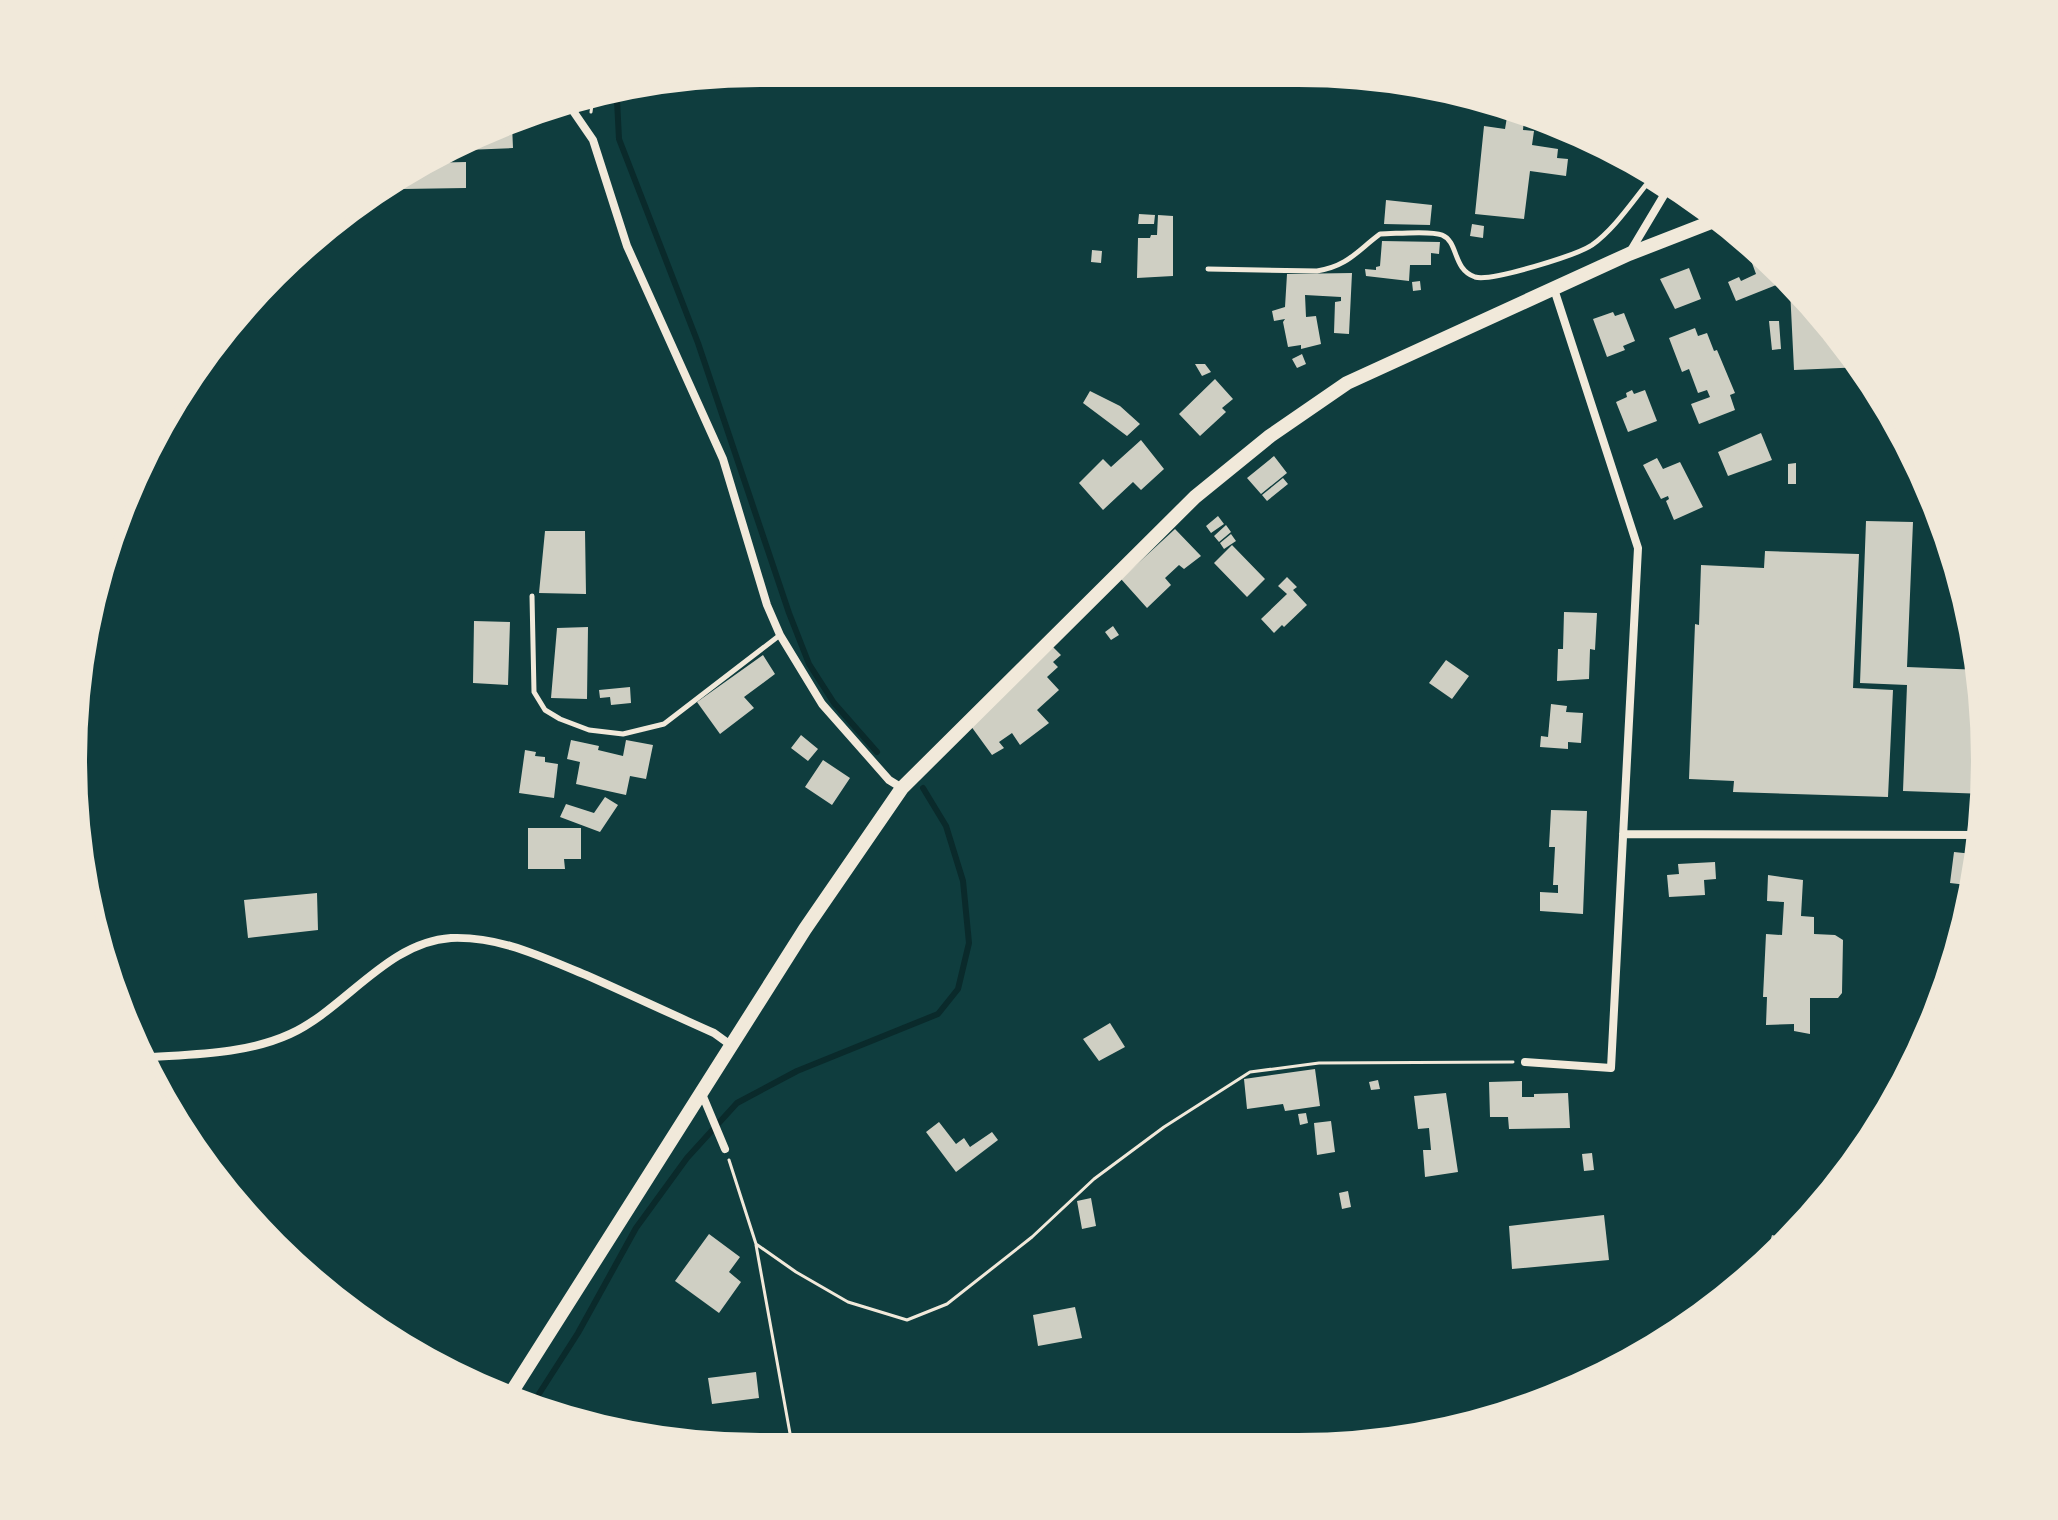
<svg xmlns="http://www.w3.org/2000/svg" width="2058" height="1520" font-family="'Public Sans',sans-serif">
	<rect width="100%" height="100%" fill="#0f3d3e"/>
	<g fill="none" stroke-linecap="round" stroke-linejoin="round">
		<path stroke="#0a2a2b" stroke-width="6" d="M623,86L617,100L619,139L698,343L789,613L809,664L834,703L877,752
			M528,1411L578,1333L636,1228L687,1158L737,1103L797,1071L938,1014L958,989L969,943L963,881L946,826L923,788"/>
	</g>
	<path fill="#cfcfc3" d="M1507,117L1524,119L1523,130L1534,131L1532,145L1558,149L1557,158L1568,159L1566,176L1530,171L1524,219L1475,214L1484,126L1505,129Z
		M512,125L513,148L466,150V144L506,126Z
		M466,162V188L403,189V172L424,163Z
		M1386,200L1432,205L1430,225L1384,224Z
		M1139,214L1155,215L1154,224H1138Z
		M1158,215L1173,216V276L1137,278L1138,238H1150L1151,235H1157Z
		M1472,224L1484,226L1483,238L1470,236Z
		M1382,241L1440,242L1439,254L1431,253V265H1410L1409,281L1366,276L1365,269L1376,270V267L1380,266Z
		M1092,250L1102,251L1101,263L1091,262Z
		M1753,250L1777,273L1781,283L1736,301L1728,282L1739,277L1741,281L1756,274L1748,252Z
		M1689,268L1701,299L1675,309L1660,279Z
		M1352,273L1349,334L1334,333L1335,302L1341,301V297L1305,295L1306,317L1316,316L1321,344L1301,349V345L1288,347L1283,322L1285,319L1274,321L1272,311L1285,307L1287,274Z
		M1420,281L1421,290L1413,291L1412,282Z
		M1790,289H1793L1847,338L1864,367L1794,370Z
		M1613,312L1615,316L1624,313L1635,341L1623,346L1625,350L1607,357L1593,319Z
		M1769,321H1779L1781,349L1772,350Z
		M1695,328L1698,336L1707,333L1714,351L1717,350L1735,393L1730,395L1735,410L1699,424L1691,404L1710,397L1707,390L1698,393L1689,369L1682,372L1669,338Z
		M1302,354L1306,364L1297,368L1292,359Z
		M1195,364H1205L1211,372L1202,376Z
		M1215,379L1233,399L1222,408L1226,412L1200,436L1179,414Z
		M1632,390L1634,394L1645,390L1657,421L1628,432L1616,402L1627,397L1626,393Z
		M1090,391L1120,406L1140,424L1127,436L1083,403Z
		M1761,433L1772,460L1728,476L1718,452Z
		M1141,440L1164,469L1141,490L1133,482L1103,510L1079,483L1103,459L1111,467Z
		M1274,456L1287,473L1261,494L1247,478Z
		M1657,458L1663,469L1680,462L1703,507L1674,520L1666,501L1669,499L1668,496L1661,499L1643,465Z
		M1796,463V484H1788V464Z
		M1283,478L1288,484L1267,501L1262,495Z
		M1218,516L1224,524L1211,533L1206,526Z
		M1866,521L1913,522L1907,667L1981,670L1988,714L1986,794L1903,791L1907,685L1860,683Z
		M1226,525L1231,532L1219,542L1214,536Z
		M1175,529L1201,556L1184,569L1179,565L1165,578L1171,585L1147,608L1121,579Z
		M545,531H585L586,594L539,593Z
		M1231,534L1236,541L1224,549L1220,543Z
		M1232,545L1265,579L1247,597L1214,563Z
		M1765,551L1859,554L1853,688L1893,690L1888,797L1733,792L1734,781L1689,779L1695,624L1699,625L1701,565L1764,568Z
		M1287,577L1297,587L1293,590L1307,605L1284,627L1282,625L1274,633L1261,619L1287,594L1278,586Z
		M1564,612L1597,613L1595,650L1590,649L1589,679L1557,681L1558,649H1563Z
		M474,621L510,622L508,685L473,683Z
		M1113,626L1119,635L1111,640L1105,632Z
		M588,627L587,699L551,698L557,628Z
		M1052,646L1061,655L1053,662L1058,667L1047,677L1059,690L1037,710L1049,723L1020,745L1012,733L999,742L1004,748L992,755L968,722Z
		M763,655L775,674L744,697L754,708L720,734L697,702Z
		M1446,660L1469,676L1452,699L1429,683Z
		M630,687L631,703L611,705L610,697L600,698L599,690Z
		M1551,704L1567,706L1566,712L1583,713L1581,743L1568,742V749L1540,747L1541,736L1548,737Z
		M801,735L818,749L808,761L791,748Z
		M571,740L599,746L598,750L623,756L626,740L653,745L646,779L630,776L626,795L576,784L580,762L567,759Z
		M525,750L536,752L535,756L545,757V762L558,764L554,798L519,793Z
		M823,760L850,778L832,805L805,787Z
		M605,797L618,805L600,832L560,817L566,804L594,813Z
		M1551,810L1587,811L1583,914L1540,911V892L1558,893V885H1553L1555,847H1549Z
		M528,828H581V859H564L565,869H528Z
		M1954,852L1983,855L1976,886L1950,883Z
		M1715,862L1716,879L1704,880L1705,895L1669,897L1667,875L1679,874L1678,864Z
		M1768,875L1803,880L1801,916L1814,917V934L1835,935L1843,940L1842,993L1838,998H1810V1034L1794,1031V1024L1766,1025L1767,997H1763L1766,934L1782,935L1784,902L1767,901Z
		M317,893L318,930L248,938L244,900Z
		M1110,1023L1125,1047L1099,1061L1083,1039Z
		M1315,1069L1320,1106L1285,1111L1283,1104L1247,1109L1244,1079Z
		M1378,1080L1380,1089L1371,1090L1369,1082Z
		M1522,1081V1097H1534V1094L1568,1093L1570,1128L1509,1129L1508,1117H1490L1489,1082Z
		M1446,1093L1458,1172L1425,1177L1423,1150H1431L1429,1128L1418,1129L1414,1096Z
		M1306,1113L1308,1123L1300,1125L1298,1114Z
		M1331,1121L1335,1152L1317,1155L1314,1123Z
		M939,1122L956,1144L964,1138L970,1147L992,1132L998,1140L956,1172L926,1132Z
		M1592,1153L1594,1170L1584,1171L1582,1154Z
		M1348,1191L1351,1207L1342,1209L1339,1193Z
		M1091,1198L1096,1226L1082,1229L1077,1201Z
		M1604,1215L1609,1260L1512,1269L1509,1226Z
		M709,1234L740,1257L729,1272L741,1282L719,1313L675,1281Z
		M1772,1235L1793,1240L1775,1257L1766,1255Z
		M1075,1307L1082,1338L1038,1346L1033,1315Z
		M756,1372L759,1398L712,1404L708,1378Z"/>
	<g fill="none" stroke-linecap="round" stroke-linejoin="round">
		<path stroke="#f1e9da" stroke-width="3" d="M591,112L594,90
			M729,1160L756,1244L796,1272L848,1302L907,1320L947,1304L1032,1237L1094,1179L1164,1127L1250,1072L1319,1063L1513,1062
			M756,1245L793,1450"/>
		<path stroke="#f1e9da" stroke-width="5" d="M1208,269L1317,271C1348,266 1357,251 1380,234C1395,234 1430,230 1442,235C1459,242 1452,269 1475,277C1491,282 1577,255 1592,245C1613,230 1630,205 1646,185L1663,196
			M532,596L534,692L545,710L560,719L589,730L623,734L664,724L780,635"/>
		<path stroke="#f1e9da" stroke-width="8" d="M558,102L571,108L593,140L627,246L723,459L767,605L780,635L822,704L889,780L902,788
			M1630,252L1673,180
			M1623,834L1985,835
			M140,1058C190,1054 244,1055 290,1034C345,1009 387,942 451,938C500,936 542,957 586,975C629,994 671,1014 714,1033L732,1046
			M1525,1062L1611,1068L1638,548L1554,289
			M702,1094L725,1149"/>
		<path stroke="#f1e9da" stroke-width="14" d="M506,1401L805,929L902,788L1195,497L1270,436L1347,383L1629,254L1719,219"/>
	</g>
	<path d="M0 0H2058V1520H0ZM760 82H1298A678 678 0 0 1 1976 760V760A678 678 0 0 1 1298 1438H760A678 678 0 0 1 82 760V760A678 678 0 0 1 760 82Z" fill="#f1e9da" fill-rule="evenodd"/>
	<path fill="none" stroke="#f1e9da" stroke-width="10" d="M760 82H1298A678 678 0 0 1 1976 760V760A678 678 0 0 1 1298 1438H760A678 678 0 0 1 82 760V760A678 678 0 0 1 760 82Z"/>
</svg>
